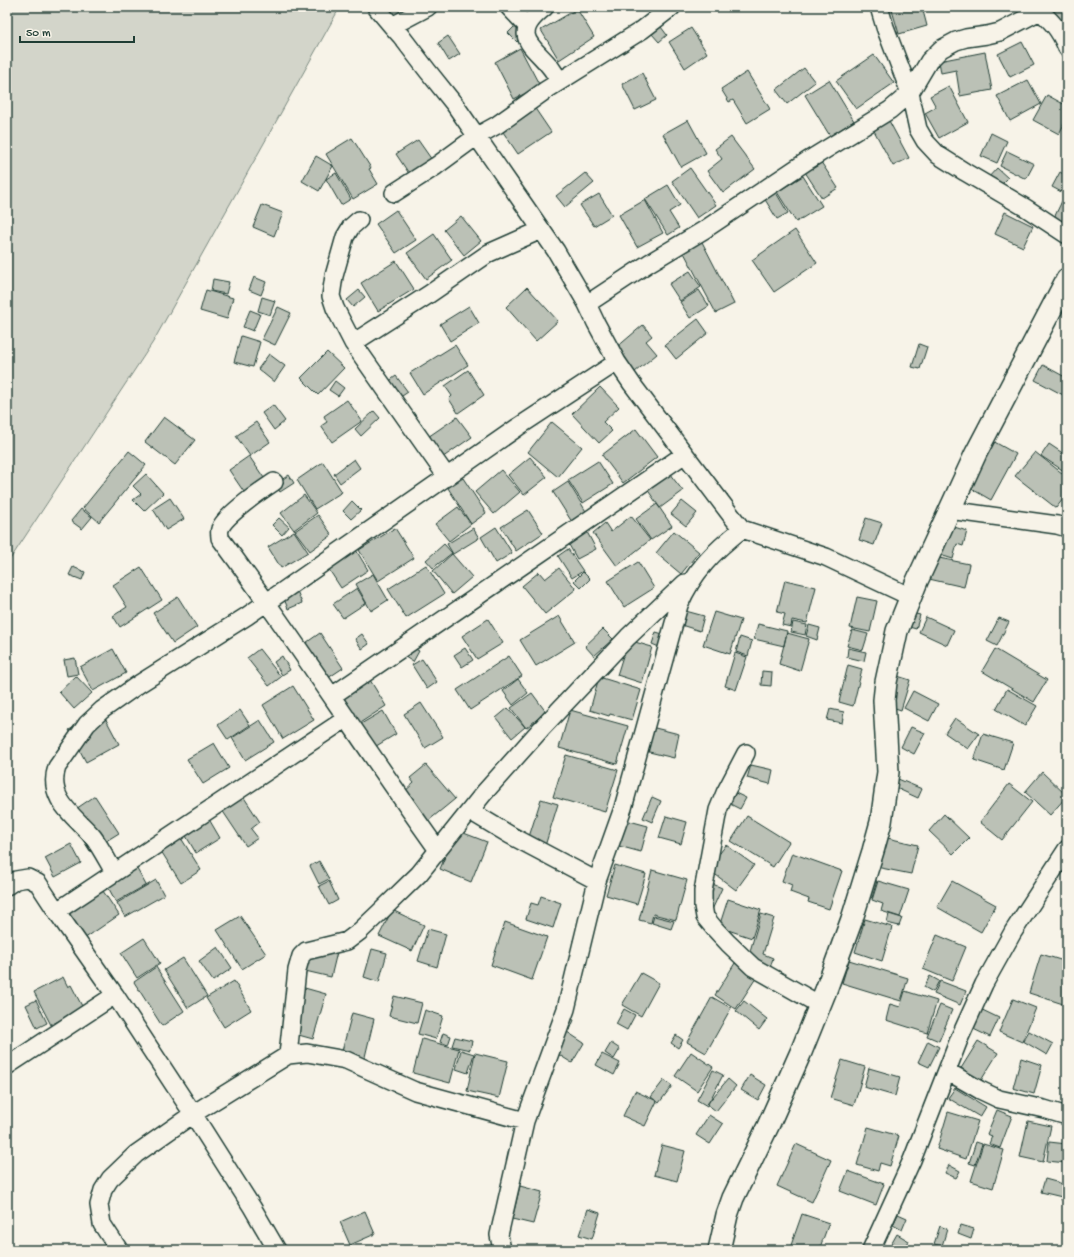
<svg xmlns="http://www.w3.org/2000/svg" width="1074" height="1257" font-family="'Gochi Hand',sans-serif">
	<rect width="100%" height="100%" fill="#f7f3e8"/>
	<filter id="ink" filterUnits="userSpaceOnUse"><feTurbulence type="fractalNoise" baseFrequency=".025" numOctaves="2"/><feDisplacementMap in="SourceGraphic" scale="8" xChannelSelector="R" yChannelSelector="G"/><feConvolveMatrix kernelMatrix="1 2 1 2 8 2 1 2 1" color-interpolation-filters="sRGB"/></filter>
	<g filter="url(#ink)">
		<path fill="#d3d5ca" stroke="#79897f" d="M7,7H340L153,342L7,564Z"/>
		<path fill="#bbc1b6" stroke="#1f3d34" d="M891,7H922L927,26L899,34Z
			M983,7H993L988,12Z
			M1059,7H1067V18L1062,24L1052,14Z
			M577,9L594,37L559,60L541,30Z
			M517,24L526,34L517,42L508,33Z
			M661,27L667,35L659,42L652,34Z
			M691,28L707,53L685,68L669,42Z
			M448,36L460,54L449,61L438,43Z
			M1022,42L1034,65L1010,77L998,54Z
			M520,48L540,86L514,99L495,62Z
			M985,52L992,90L960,96L956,70L941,73L939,61Z
			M874,55L894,83L856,109L836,81Z
			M804,68L815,82L787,104L776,90Z
			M747,72L770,109L747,123L733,100L729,102L721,89Z
			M642,73L656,100L635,110L622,84Z
			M829,80L854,121L830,136L805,95Z
			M1028,80L1041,104L1010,121L997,96Z
			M949,86L968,122L939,138L925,113L936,107L930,96Z
			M1047,95L1067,106V118L1059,134L1033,120Z
			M534,107L551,132L518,154L501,129Z
			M887,117L909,158L893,166L871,125Z
			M688,120L706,153L681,167L663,134Z
			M991,133L1007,141L997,163L981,156Z
			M731,137L755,169L723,193L707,171L722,159L715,149Z
			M352,138L371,168L369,169L378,184L353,199L326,154Z
			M418,140L432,160L410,175L396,154Z
			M1007,151L1034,164L1026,179L1000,166Z
			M316,156L333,166L319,191L302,181Z
			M819,159L838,188L822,198L803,169Z
			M690,168L716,205L697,218L672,181Z
			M997,168L1008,178L997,189L987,179Z
			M1060,172L1067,176V195L1052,187Z
			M336,173L351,199L341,205L326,179Z
			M585,173L594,183L565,207L556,196Z
			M803,176L822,206L796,222L777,192Z
			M668,185L680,205L669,212L679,228L668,235L645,199Z
			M775,191L788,213L777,219L764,198Z
			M599,194L612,215L594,226L580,205Z
			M645,200L663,233L637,247L619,215Z
			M1062,201L1067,203V227L1053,220Z
			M262,205L283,213L274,236L253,227Z
			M396,210L416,240L396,253L376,224Z
			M1005,212L1033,226L1023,247L995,234Z
			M461,216L481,241L464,255L444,230Z
			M795,230L817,263L774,292L752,260Z
			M434,234L452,260L426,279L407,253Z
			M700,238L734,304L716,313L681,247Z
			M396,261L414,289L378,311L361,283Z
			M690,271L701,287L680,301L669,284Z
			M254,277L266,282L261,295L249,290Z
			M213,279L229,282L226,294L211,291Z
			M527,287L558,321L536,341L506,307Z
			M206,290L233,298L227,319L200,311Z
			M359,290L365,297L353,307L347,300Z
			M699,290L709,306L690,318L680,302Z
			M262,297L275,301L270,315L258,311Z
			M469,306L479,323L450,341L440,324Z
			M278,307L291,313L275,345L262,339Z
			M250,310L260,314L253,331L243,327Z
			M698,319L708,333L676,359L665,345Z
			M643,325L652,336L646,341L657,354L635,372L616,348Z
			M241,336L260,342L253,367L234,362Z
			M919,344L927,347L920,369L912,367Z
			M455,345L468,365L423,394L410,373Z
			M327,352L344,368L318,395L301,378Z
			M269,354L285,366L274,382L258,369Z
			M1043,365L1067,378V397L1035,380Z
			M468,370L484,395L458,413L449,399L452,396L445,386Z
			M396,376L408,392L396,400L384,385Z
			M335,381L344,388L338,396L329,390Z
			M600,387L619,407L603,422L612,431L599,443L572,414Z
			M347,400L362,421L332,442L321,426L327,422L324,416Z
			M273,405L285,421L274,430L262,413Z
			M374,411L380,418L361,436L355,429Z
			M164,417L195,440L175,465L145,442Z
			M457,417L472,437L439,460L425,439Z
			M256,422L270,442L250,456L236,436Z
			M552,422L582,447L558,477L528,452Z
			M636,429L657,457L623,483L602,455Z
			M991,440L1016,454L991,500L965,485Z
			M1049,444L1067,456V473L1041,456Z
			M129,451L146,465L99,522L83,508Z
			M1035,452L1067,477V494L1056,508L1015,476Z
			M249,456L264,478L244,492L229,470Z
			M530,457L547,477L524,495L508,475Z
			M354,459L360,468L340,483L334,474Z
			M598,461L613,484L583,503L568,480Z
			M323,462L342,492L315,509L297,480Z
			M501,470L520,492L494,514L475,492Z
			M669,473L683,491L660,508L647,489Z
			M146,474L163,493L144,511L133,500L141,494L133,486Z
			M289,475L294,483L280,492L275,484Z
			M463,478L486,513L471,524L448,488Z
			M568,482L587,513L572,522L553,492Z
			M304,495L317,513L294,530L281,513Z
			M170,498L184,519L166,530L153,509Z
			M352,501L361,510L351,519L343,511Z
			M682,501L697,513L686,526L671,514Z
			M657,504L672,526L651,540L636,519Z
			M458,507L471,524L449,541L435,524Z
			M81,509L92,517L82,529L71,521Z
			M528,510L543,533L516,551L501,527Z
			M318,515L332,535L310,551L295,531Z
			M631,516L650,540L617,566L593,533L605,523L611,532Z
			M279,518L289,527L282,535L272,525Z
			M866,518L882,523L874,545L859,540Z
			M948,525L967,531L963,546L957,544L953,559L940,555Z
			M496,527L512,553L496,563L481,537Z
			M395,528L414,558L378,581L359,550Z
			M473,528L479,538L453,554L447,544Z
			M294,531L308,552L281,568L268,547Z
			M674,531L699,552L681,574L656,553Z
			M587,532L596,549L577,559L568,543Z
			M444,544L452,553L433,568L426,560Z
			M568,549L583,571L572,578L558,556Z
			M356,550L368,570L341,588L328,568Z
			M452,554L472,577L452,594L433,571Z
			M934,557L969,564L964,587L929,579Z
			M638,562L654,588L624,607L608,581Z
			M426,565L444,594L406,618L388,589Z
			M73,567L85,572L82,580L69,575Z
			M141,567L162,600L120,627L113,616L127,607L113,585Z
			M559,568L576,589L545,614L522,586L539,572L545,579Z
			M583,572L590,579L581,588L574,581Z
			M373,574L388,600L371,611L356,584Z
			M785,580L816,587L807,623L792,620L791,627L782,625L785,614L777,612Z
			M295,586L302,603L288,609L281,591Z
			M357,588L366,603L343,618L333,604Z
			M178,597L197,627L173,643L153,613Z
			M857,597L877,601L870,632L850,628Z
			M682,610L704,616L700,631L678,624Z
			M903,611L920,615L916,629L899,624Z
			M714,612L741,620L730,654L703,645Z
			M559,616L575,642L536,666L520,640Z
			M926,617L954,630L947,645L919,632Z
			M999,618L1009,622L997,646L987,641Z
			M488,619L503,643L477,659L462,636Z
			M793,622L807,625L805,635L791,632Z
			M758,624L787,631L784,646L754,639Z
			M809,625L820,628L817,640L806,636Z
			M603,629L613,639L594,656L585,646Z
			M852,630L868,634L863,650L847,646Z
			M656,632L663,634L659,647L652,644Z
			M320,633L343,668L322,682L300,647Z
			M787,633L809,639L800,671L779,664Z
			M362,634L369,644L362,649L355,639Z
			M740,637L752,641L748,656L736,652Z
			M628,640L652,647L642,683L617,675Z
			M408,645L419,651L413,662L402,655Z
			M465,648L473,660L462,667L454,655Z
			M848,648L866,652L864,661L847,657Z
			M113,649L126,673L93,691L80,667Z
			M259,649L281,677L269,686L247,658Z
			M995,649L1047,680L1034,702L982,671Z
			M735,653L747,657L736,690L725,686Z
			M282,656L290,670L282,675L274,662Z
			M509,656L522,676L470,710L457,690Z
			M75,658L78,674L67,676L64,660Z
			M422,659L437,682L427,689L412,665Z
			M848,665L862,669L853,706L839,702Z
			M762,671L772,672L771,686L761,685Z
			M888,673L910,680L901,710L880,703Z
			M76,676L92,693L74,709L59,692Z
			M599,677L641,690L632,720L610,714L609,716L590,710Z
			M518,679L528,693L513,705L503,691Z
			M370,680L386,706L352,728L335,701Z
			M293,686L314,720L283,739L263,705Z
			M1007,689L1037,706L1025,726L996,709Z
			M913,691L938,704L929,721L904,708Z
			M532,693L546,712L526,728L511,708Z
			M421,703L443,737L425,748L404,714Z
			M508,708L525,727L512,738L496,718Z
			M830,709L844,712L842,723L827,720Z
			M240,710L250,725L228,740L218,725Z
			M570,710L628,726L617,764L559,748Z
			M383,711L396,734L368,751L354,728Z
			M102,712L119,744L86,762L69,730Z
			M955,718L979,734L968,749L945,733Z
			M260,720L274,742L245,760L232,738Z
			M651,727L679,734L674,758L645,751Z
			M911,727L925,733L914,754L901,747Z
			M983,734L1013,743L1004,770L974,760Z
			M214,743L229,768L203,784L187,759Z
			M566,755L618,770L605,812L553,797Z
			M426,765L455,799L428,821L404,792L414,783L410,778Z
			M751,765L773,770L770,784L747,778Z
			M1042,772L1067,796L1050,815L1025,792Z
			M898,779L922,789L918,798L894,787Z
			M1009,784L1032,802L1002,840L980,822Z
			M727,789L746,798L740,809L722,800Z
			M95,796L119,833L90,851L67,815Z
			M243,796L260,822L251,829L258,838L246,846L222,810Z
			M652,797L661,801L652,822L643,818Z
			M541,799L558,804L545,846L528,840Z
			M203,809L220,838L196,853L179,824Z
			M944,814L969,838L953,854L929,831Z
			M666,816L687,822L681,844L659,838Z
			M747,816L789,842L773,867L731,841Z
			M622,819L648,826L641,852L615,845Z
			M456,830L487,842L471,882L440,869Z
			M883,837L918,845L911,874L876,867Z
			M181,838L201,870L181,883L161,851Z
			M71,844L81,863L55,877L45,858Z
			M726,845L754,865L736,890L708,869Z
			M792,853L842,871L829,909L808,902L809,899L790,892L792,885L782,881Z
			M129,855L146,885L116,902L100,872Z
			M319,861L329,879L319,884L310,866Z
			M615,865L646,874L637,904L606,895Z
			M652,870L687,880L676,920L653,914L651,923L639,920Z
			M868,878L877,881L872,898L863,895Z
			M156,880L164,895L125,917L117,903Z
			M329,881L338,900L329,905L319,886Z
			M878,881L909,890L900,917L881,911L883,904L872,900Z
			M952,881L996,905L981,932L937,907Z
			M708,882L722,888L712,910L698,903Z
			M101,888L119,915L81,941L63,914Z
			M541,896L561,903L553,928L526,919L531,903L538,905Z
			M728,899L761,910L752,938L719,927Z
			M392,910L424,925L412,951L379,936Z
			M761,914L774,918L763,954L773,958L770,968L747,961Z
			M889,914L902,918L899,926L887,923Z
			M240,916L266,954L242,969L217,930Z
			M654,916L674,921L671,929L652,923Z
			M865,919L892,927L882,961L855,952Z
			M505,922L547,937L532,980L491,965Z
			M428,929L446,934L437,967L418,961Z
			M937,935L966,947L952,981L923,969Z
			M144,938L160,963L137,978L121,953Z
			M314,942L338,948L331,977L301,970Z
			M218,947L232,968L213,981L199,961Z
			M372,949L387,953L379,982L364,977Z
			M1041,954L1067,962L1065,971H1067V991L1063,1004L1029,993Z
			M183,958L207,996L188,1008L164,970Z
			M849,960L908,978L901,1001L842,983Z
			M735,963L756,978L736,1009L715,995Z
			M156,967L184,1011L162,1026L134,982Z
			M641,973L659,983L641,1016L622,1005Z
			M930,976L939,981L933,992L924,987Z
			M63,977L68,987L71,985L83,1008L51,1025L34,992Z
			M234,981L251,1010L224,1027L206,998Z
			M940,981L966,991L960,1005L934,994Z
			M294,985L326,994L313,1039L295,1034Z
			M905,991L937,1001L927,1033L886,1020L890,1004L900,1007Z
			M394,996L422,1003L417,1023L389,1016Z
			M712,997L731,1008L706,1053L687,1042Z
			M1013,999L1036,1008L1022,1042L999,1032Z
			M36,1000L47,1023L37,1028L26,1005Z
			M744,1001L767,1019L759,1030L736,1011Z
			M940,1005L952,1010L939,1041L927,1036Z
			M972,1005L999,1018L990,1037L963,1024Z
			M624,1009L635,1015L627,1030L616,1024Z
			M425,1010L443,1016L436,1039L418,1034Z
			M352,1013L374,1019L364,1061L341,1055Z
			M564,1016L574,1020L570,1030L560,1026Z
			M558,1026L584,1043L572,1063L545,1046Z
			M1029,1031L1053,1044L1047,1055L1023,1041Z
			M443,1033L451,1036L448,1045L440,1042Z
			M676,1035L683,1040L678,1048L671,1043Z
			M455,1037L472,1041L470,1050L452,1046Z
			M422,1039L459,1049L450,1083L413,1073Z
			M928,1041L939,1047L929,1067L918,1062Z
			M978,1041L998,1053L980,1082L960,1070Z
			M611,1043L620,1049L614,1059L605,1053Z
			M461,1050L474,1054L468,1073L456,1069Z
			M691,1052L713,1067L697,1091L675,1076Z
			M475,1053L508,1061L499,1098L467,1091Z
			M602,1054L620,1063L614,1075L596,1065Z
			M1021,1058L1042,1065L1034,1094L1013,1088Z
			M842,1060L865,1067L854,1105L830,1098Z
			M869,1068L900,1077L895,1096L864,1087Z
			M713,1070L723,1075L707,1106L697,1100Z
			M750,1075L766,1085L758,1100L741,1090Z
			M728,1079L736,1086L716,1111L707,1104Z
			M664,1080L672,1086L659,1103L651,1097Z
			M955,1088L986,1107L980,1117L948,1098Z
			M635,1091L657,1101L645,1126L623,1116Z
			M997,1110L1012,1116L1000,1148L989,1144L992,1136L987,1134Z
			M948,1112L978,1121L966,1159L937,1149Z
			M709,1115L723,1124L710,1144L696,1135Z
			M1028,1121L1051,1126L1043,1162L1020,1157Z
			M868,1127L899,1136L890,1166L880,1163L878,1171L857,1165Z
			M976,1142L982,1144L975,1165L969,1163Z
			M1049,1142L1067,1144V1163L1047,1161Z
			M796,1144L831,1160L812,1202L777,1186Z
			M983,1144L1004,1150L993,1188L971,1181Z
			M662,1145L685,1151L677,1181L654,1175Z
			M949,1165L960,1171L956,1178L945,1173Z
			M848,1171L884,1184L876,1205L840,1191Z
			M1045,1179L1067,1185V1202L1061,1200L1062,1197L1041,1192Z
			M520,1186L542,1192L533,1224L512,1219Z
			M588,1209L600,1213L592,1239L579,1235Z
			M365,1211L375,1234L350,1245L340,1222Z
			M802,1214L829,1223L819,1250H795L790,1248Z
			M898,1214L907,1218L902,1230L893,1225Z
			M961,1225L974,1229L971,1239L958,1234Z
			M940,1226L947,1229L942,1246L934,1244Z
			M897,1234L909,1241L904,1250H888Z"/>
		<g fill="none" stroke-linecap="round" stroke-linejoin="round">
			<defs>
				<path id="minor" d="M376,7L392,26
					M428,7L392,26L401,36L427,70L455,105L556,251L587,304L596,323L617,362L632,384L730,514L742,529L826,557L911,597
					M509,7L527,26
					M545,7C500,42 548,50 559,82
					M879,7L885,27L910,93L918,129L925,141L938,155L965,172L1026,208L1067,235
					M1036,7C1051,21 1059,28 1067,48
					M394,193L436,166L477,136L497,125L546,90L642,30L672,7
					M359,220L351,227L345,237L334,276L331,296L335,308L353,343L447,477
					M587,304L649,263L704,230L807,161L890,110L910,93L929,61L941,49L956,41L966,38L987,35L1000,32L1040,11
					M353,343L428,295L489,253L541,230
					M274,482C262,490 224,516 220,529C219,532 220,535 220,538C296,640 364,747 438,850
					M949,510L1057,525L1067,528
					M332,696L685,454
					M746,753L725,793L718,810L703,891V906L705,917L714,928L728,943L753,967L820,1005
					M470,811L510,835L597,881
					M114,872C107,860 101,848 93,837C75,816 46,799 57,767L87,724L102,710L139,684L247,616L518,427L617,362
					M7,886L16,880L28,878L38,883L59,915L115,995L193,1114L252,1207L277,1250
					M57,911L347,718
					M288,1055L297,970L301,956L306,951L347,941L359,932L379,913L419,874L484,793L541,729L628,637L685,583
					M7,1066L115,995
					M947,1071L980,1090L999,1099L1044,1109L1067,1116
					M119,1250L102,1224L99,1205L103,1190L110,1179L136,1154L193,1114L288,1055L307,1053L346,1060L415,1091L525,1121
					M502,1250L499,1235L525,1121L566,1009L597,881L623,808L679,605C693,572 714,551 742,529
					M871,1250L912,1160L960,1037L984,984L1013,932L1067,849"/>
				<path id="tertiary" d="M719,1250L727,1215L733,1198L768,1126L801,1052L826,990L852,919L873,851L881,822L888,772L884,700L886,682L897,631L917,581L976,453L1067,279"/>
			</defs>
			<use href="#minor" stroke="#1f3d34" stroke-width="20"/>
			<use href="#tertiary" stroke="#1f3d34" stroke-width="24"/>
			<use href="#minor" stroke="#f7f3e8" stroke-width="17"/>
			<use href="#tertiary" stroke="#f7f3e8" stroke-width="21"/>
		</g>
	</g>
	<rect width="1074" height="1257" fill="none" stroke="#f7f3e8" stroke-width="24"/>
	<rect x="12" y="12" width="1050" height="1233" fill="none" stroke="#1f3d34" stroke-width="1.5" filter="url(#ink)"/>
	<path d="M20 36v6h114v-6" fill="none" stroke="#1f3d34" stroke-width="2"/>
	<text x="26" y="36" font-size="12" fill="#1f3d34" stroke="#f7f3e8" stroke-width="3" paint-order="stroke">50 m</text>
</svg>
